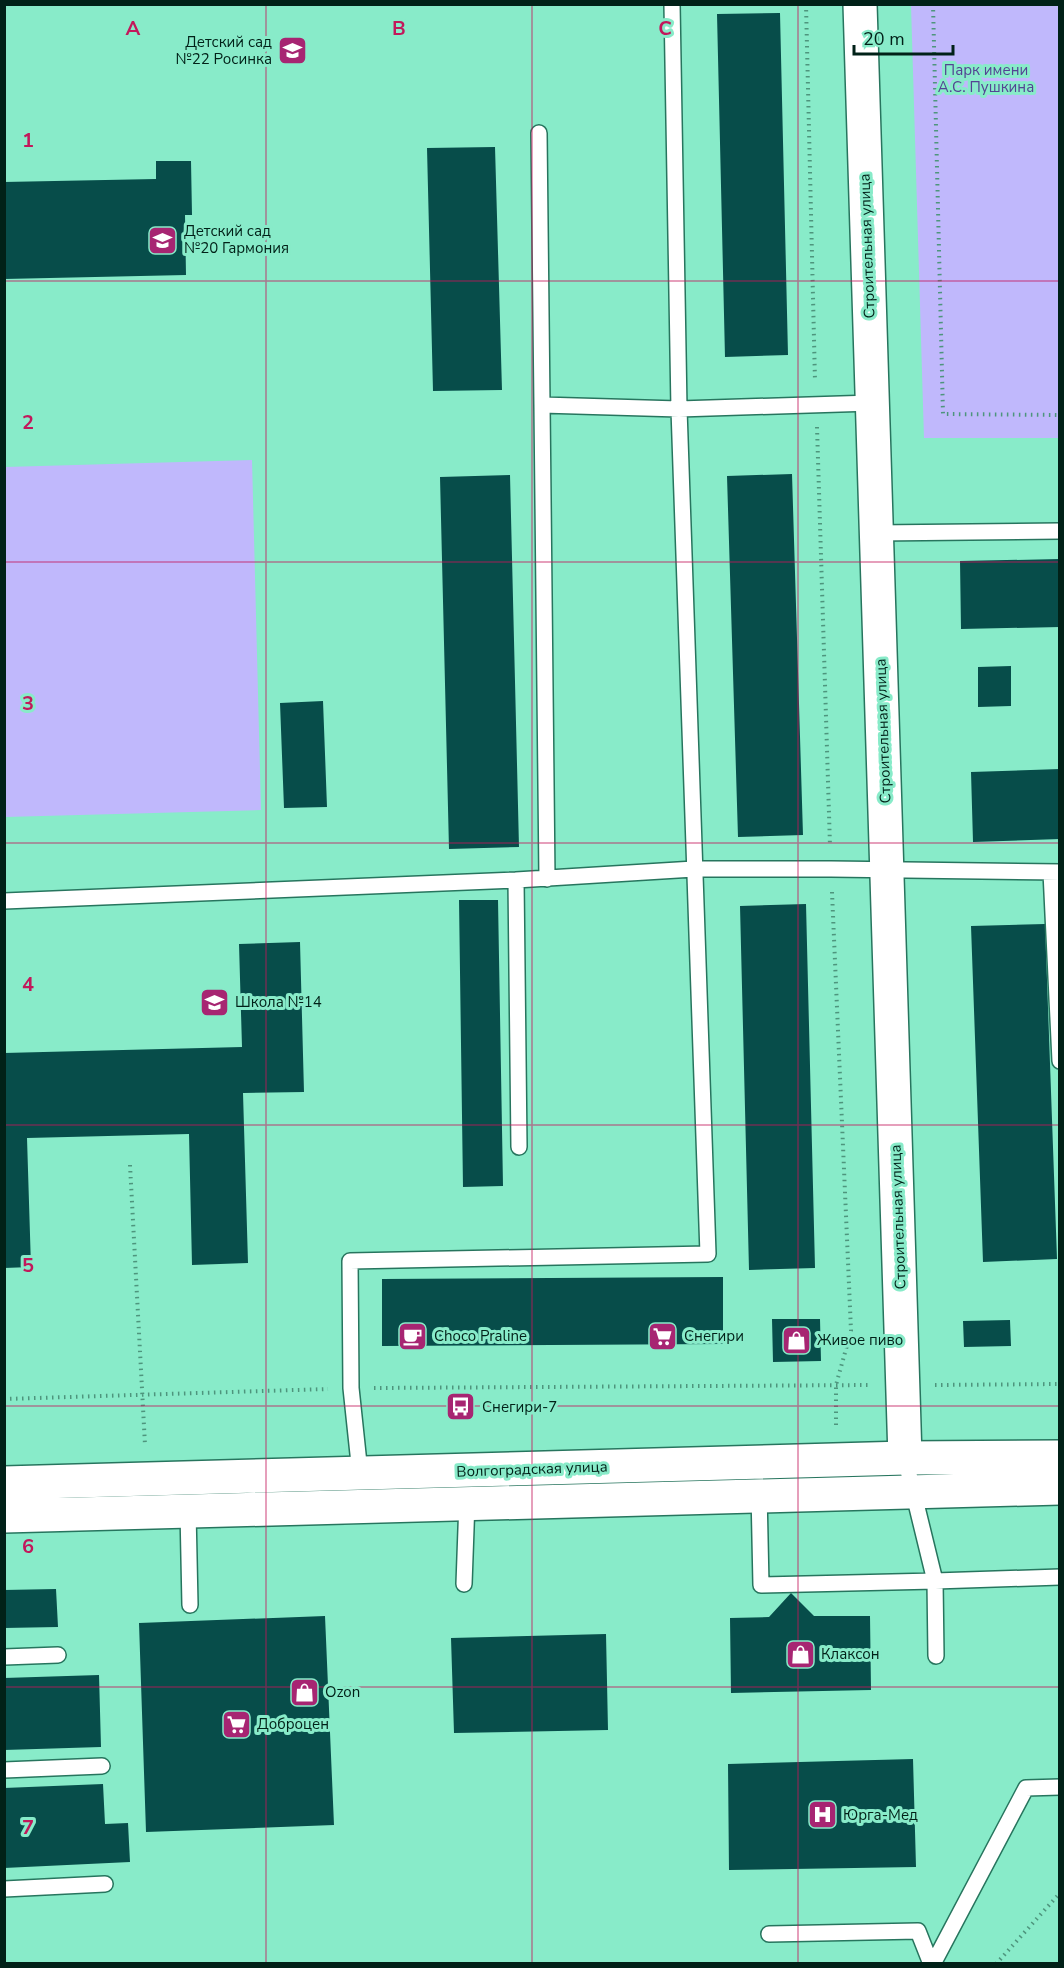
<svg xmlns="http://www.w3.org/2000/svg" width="1064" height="1968" font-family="'Nunito Sans',sans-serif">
	<rect width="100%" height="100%" fill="#88ebc9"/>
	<path fill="#c0b8fc" d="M911,5H1059V438H924Z
		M252,460L261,810L5,817V467Z"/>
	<path fill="#074d4a" d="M780,13L788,355L725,357L717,14Z
		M495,147L502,390L433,391L427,148Z
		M156,161H191L192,215H185L186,275L4,279V182L156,179Z
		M792,474L803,835L738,837L727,476Z
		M510,475L519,847L449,849L440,477Z
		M1060,559V627L961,629L960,561Z
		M1011,666V706L978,707V667Z
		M323,701L327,807L284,808L280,703Z
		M1060,769V839L973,842L971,772Z
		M459,900H498L503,1186L463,1187Z
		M806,904L815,1268L749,1270L740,906Z
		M1045,924L1057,1259L983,1262L971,926Z
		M300,942L304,1092L243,1093L248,1263L192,1265L189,1134L27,1138L31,1267L4,1268V1053L242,1047L239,944Z
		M723,1277V1344L382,1346V1279Z
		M772,1319H820L821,1361L773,1362Z
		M1010,1320L1011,1346L964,1347L963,1321Z
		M56,1589L58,1627L4,1628V1590Z
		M791,1593L814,1616H870L871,1690L731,1693L730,1618L769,1617Z
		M325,1616L334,1825L146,1832L139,1623Z
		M606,1634L608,1730L454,1733L451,1638Z
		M99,1675L101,1747L4,1750V1678Z
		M913,1759L916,1867L729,1870L728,1764Z
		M103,1784L105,1824L128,1823L130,1862L4,1868V1788Z"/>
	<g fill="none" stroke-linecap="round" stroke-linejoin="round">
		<defs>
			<path id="service" d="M539,133L542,405L679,409L872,403
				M542,405L547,879
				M876,533L1060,531
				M1051,872L1060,1061
				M4,901L516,880
				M519,1147L516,880L694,869H831L1060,872
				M360,1473L351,1388L350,1261L708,1254L679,409L672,4
				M759,1492L761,1585L935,1581L905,1458
				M188,1511L190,1605
				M464,1584L467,1501
				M936,1656L935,1581L1060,1577
				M4,1657L58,1655
				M4,1770L102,1766
				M4,1889L105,1884
				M769,1934L918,1931L931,1964
				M933,1964L1026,1788L1060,1787"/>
			<path id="tertiary" d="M860,4L905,1458"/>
			<path id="secondary" d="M4,1483L905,1458L1060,1457
				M4,1516L1060,1488"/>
		</defs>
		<use href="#service" stroke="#27755e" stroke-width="18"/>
		<use href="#tertiary" stroke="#27755e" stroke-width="36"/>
		<use href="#secondary" stroke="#27755e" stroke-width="36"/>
		<path stroke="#4e957d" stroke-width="4" stroke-dasharray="1.5 4.5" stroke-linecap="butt" d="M806,4L815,381
			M933,4L943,414L1060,415
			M817,427L830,846
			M832,892L851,1331L836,1385V1428
			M130,1165L145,1445
			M935,1385L1060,1384
			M374,1388L871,1385
			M4,1399L328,1389
			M996,1964L1060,1893"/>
		<use href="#service" stroke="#fff" stroke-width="15"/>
		<use href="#tertiary" stroke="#fff" stroke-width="33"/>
		<use href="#secondary" stroke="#fff" stroke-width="33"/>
	</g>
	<path fill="none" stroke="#c2185b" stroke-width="1.5" stroke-opacity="0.55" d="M266,4V1964M532,4V1964M798,4V1964M4,281H1060M4,562H1060M4,843H1060M4,1125H1060M4,1406H1060M4,1687H1060"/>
	<defs>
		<symbol id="school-square" viewBox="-11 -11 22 22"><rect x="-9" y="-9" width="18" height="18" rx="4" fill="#a72572" stroke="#88ebc9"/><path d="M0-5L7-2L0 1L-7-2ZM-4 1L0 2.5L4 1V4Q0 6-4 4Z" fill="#fff"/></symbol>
		<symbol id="cafe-square" viewBox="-11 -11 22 22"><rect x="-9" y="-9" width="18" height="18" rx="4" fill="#a72572" stroke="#88ebc9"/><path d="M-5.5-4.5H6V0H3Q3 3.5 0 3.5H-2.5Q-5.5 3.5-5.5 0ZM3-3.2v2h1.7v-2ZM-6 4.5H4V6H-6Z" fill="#fff"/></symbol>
		<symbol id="supermarket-square" viewBox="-11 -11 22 22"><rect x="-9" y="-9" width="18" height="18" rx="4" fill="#a72572" stroke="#88ebc9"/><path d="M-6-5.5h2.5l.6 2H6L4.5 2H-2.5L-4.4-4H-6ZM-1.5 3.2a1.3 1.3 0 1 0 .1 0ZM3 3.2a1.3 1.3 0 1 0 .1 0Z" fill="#fff"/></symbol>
		<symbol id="shop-square" viewBox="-11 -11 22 22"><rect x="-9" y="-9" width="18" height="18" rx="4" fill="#a72572" stroke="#88ebc9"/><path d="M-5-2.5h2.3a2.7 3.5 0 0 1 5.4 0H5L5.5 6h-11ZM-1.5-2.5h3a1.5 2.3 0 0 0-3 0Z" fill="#fff"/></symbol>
		<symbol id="bus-square" viewBox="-11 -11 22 22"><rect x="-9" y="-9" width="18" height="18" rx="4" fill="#a72572" stroke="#88ebc9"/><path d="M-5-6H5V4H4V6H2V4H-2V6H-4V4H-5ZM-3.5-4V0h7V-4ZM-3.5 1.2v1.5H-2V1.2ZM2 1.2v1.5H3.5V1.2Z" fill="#fff"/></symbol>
		<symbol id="hospital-square" viewBox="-11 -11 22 22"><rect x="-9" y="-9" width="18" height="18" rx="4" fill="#a72572" stroke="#88ebc9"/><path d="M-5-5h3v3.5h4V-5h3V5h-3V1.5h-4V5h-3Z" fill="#fff"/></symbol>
	</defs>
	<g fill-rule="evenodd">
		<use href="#school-square" x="276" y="34" width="33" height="33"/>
		<use href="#school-square" x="146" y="224" width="33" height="33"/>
		<use href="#school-square" x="198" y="986" width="33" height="33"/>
		<use href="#cafe-square" x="396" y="1320" width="33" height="33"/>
		<use href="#supermarket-square" x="646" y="1320" width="33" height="33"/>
		<use href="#shop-square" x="780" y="1324" width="33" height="33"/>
		<use href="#bus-square" x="444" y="1390" width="33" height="33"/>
		<use href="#shop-square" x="784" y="1638" width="33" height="33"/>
		<use href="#shop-square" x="288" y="1676" width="33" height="33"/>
		<use href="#supermarket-square" x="220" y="1708" width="33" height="33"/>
		<use href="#hospital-square" x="806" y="1798" width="33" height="33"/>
	</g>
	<g text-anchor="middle" stroke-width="6" stroke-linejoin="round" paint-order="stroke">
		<g font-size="15" fill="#012118" stroke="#88ebc9" text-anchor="start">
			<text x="272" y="47" text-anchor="end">Детский сад<tspan x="272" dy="17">№22 Росинка</tspan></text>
			<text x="184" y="236">Детский сад<tspan x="184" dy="17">№20 Гармония</tspan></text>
			<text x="235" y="1007">Школа №14</text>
			<text x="434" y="1341">Choco Praline</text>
			<text x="684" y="1341">Снегири</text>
			<text x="817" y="1345">Живое пиво</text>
			<text x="482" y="1412">Снегири-7</text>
			<text x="821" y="1659">Клаксон</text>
			<text x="325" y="1697">Ozon</text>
			<text x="257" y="1729">Доброцен</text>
			<text x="843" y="1820">Юрга-Мед</text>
		</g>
		<g font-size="15" fill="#544393" stroke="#88ebc9">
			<text x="986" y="75">Парк имени<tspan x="986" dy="17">А.С. Пушкина</tspan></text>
		</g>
		<g font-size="15" fill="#012118" stroke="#88ebc9">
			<text transform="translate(867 246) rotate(-92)" y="5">Строительная улица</text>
			<text transform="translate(883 731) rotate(-92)" y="5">Строительная улица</text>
			<text transform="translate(898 1217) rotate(-92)" y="5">Строительная улица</text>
			<text transform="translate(532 1469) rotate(-2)" y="5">Волгоградская улица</text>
		</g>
	</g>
	<g font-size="20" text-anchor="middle" font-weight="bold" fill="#c2185b" stroke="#88ebc9" stroke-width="6" stroke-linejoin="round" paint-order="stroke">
		<text x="133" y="35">A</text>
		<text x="399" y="35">B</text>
		<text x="665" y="35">C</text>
		<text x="28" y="147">1</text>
		<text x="28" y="429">2</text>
		<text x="28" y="710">3</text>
		<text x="28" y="991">4</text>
		<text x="28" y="1272">5</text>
		<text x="28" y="1553">6</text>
		<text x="28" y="1834">7</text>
	</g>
	<rect width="1064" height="1968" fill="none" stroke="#012118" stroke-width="12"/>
	<path d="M854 45v9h99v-9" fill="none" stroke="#012118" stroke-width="3"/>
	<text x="863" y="45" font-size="18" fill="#012118" stroke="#88ebc9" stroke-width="4.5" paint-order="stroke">20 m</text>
</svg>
